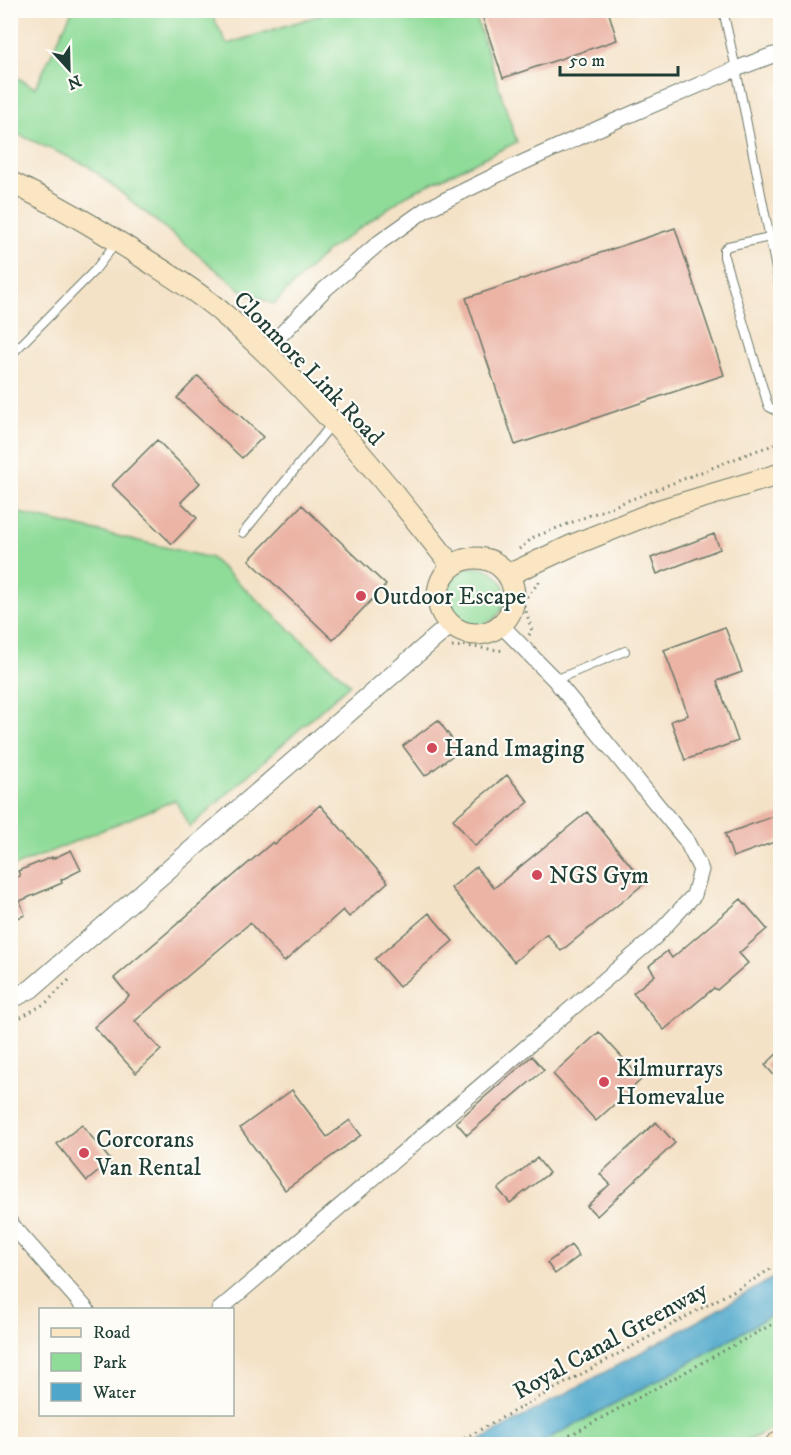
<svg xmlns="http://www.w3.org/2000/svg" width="791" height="1455" font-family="'IM FELL DW Pica',serif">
	<rect width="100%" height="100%" fill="#fdfcf7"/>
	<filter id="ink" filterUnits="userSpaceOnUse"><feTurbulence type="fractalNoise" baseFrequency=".0167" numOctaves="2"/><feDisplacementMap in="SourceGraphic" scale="12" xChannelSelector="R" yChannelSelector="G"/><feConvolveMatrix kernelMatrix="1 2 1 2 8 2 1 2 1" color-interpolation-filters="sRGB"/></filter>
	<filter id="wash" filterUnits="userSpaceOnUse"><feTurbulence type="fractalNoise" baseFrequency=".008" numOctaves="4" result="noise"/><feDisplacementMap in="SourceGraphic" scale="24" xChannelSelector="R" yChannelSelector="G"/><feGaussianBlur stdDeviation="1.35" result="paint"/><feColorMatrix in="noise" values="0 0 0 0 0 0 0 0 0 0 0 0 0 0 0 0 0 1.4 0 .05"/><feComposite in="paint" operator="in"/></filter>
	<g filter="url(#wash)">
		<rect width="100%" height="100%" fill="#f4e2c7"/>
		<path fill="#8fdc99" stroke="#578c66" stroke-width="1.5" d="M474,11L517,142L407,195L326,252L274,304L245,293L88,166L11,131V74L35,88L72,11H210L227,44L333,11Z
			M11,511L211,558L350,684L190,827L175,800L11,868Z
			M447 596a29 29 0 1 1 58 0a29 29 0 1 1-58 0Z
			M780,1310V1423L743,1444H539L684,1366Z"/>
		<path fill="#4ea7cb" stroke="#367280" stroke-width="1.5" d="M780,1274V1310L684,1366L539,1444H474C576,1387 680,1333 780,1274Z"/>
		<g id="blocks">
			<path fill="#ebb4a5" d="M480,10H608L617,40L503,78Z
				M675,228L724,375L515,445L466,298Z
				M198,376L263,437L242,458L177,398Z
				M157,440L200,483L181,502L197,518L172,544L112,485Z
				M302,505L386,585L333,640L249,560Z
				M714,534L720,549L657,574L651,558Z
				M725,627L742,672L717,681L738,741L685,760L671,721L688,715L664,650Z
				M438,720L460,750L425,776L403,746Z
				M507,775L529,802L475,846L453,819Z
				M320,805L388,882L349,917L343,910L284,962L250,923L135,1021L161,1050L136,1073L94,1027L129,996L114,978L273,842L275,844Z
				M587,812L645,883L561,951L547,934L514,962L451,888L476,867L494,888Z
				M780,814V840L733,857L725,834Z
				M71,850L81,870L61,880L62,883L20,901L25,915L10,921V879L20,876L18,871L52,857V859Z
				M741,899L767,929L739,953L748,963L717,990L714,988L664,1030L633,993L655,975L649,966L667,951L672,958Z
				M429,913L453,941L399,987L375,959Z
				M599,1032L642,1079L596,1121L553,1074Z
				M780,1051V1082L765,1065Z
				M532,1056L544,1070L467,1135L456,1122Z
				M292,1090L327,1137L350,1120L361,1135L285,1190L240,1128Z
				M656,1122L675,1143L597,1216L587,1206L610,1184L600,1174Z
				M82,1125L111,1161L87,1181L57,1144Z
				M537,1158L549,1173L510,1203L498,1189Z
				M571,1245L579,1256L555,1274L547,1263Z"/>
		</g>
	</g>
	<g filter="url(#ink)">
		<use href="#blocks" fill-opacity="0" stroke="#6a7767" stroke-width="1.5"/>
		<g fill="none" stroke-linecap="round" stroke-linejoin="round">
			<defs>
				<path id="service" d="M723,10L736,69L780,289
					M770,237L728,246L724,250V257L767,402L769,407L775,410L780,409
					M10,356L95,270L116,243
					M243,533L332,424
					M555,680L625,651"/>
				<path id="minor" d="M265,351L324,290L380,242L425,210L513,167L613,122L736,69L773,55
					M10,1223L87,1310
					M219,1310L655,937L694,895L701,870L686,840L555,680L501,625"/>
				<path id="tertiary" d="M10,1000L31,989L450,625"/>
				<path id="secondary" d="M10,182C57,204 102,231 145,259C173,277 201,294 226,316C311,390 383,478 452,566
					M438 596a38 38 0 1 1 76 0a38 38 0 1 1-76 0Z
					M508,575L573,545L660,510L780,474
					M776,1444L780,1442"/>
			</defs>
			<use href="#service" stroke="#6a7767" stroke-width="10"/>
			<use href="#minor" stroke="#6a7767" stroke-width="17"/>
			<use href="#tertiary" stroke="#6a7767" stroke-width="20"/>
			<use href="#secondary" stroke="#6a7767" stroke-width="23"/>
			<path stroke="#6a7767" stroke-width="3" stroke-dasharray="1.5 4.5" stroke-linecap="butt" d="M519,549L534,537L758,450L780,443
				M529,635L532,631L523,601L540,581
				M452,647L465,646L505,651
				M10,1023L46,1003L70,979
				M454,1444L753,1280L780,1263
				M554,1444L780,1320"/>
			<use href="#service" stroke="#fff" stroke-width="8"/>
			<use href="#minor" stroke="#fff" stroke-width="15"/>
			<use href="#tertiary" stroke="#fff" stroke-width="18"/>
			<use href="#secondary" stroke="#fbe6c3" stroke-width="21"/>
		</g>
	</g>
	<g fill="#d1495b" stroke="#fdfcf7" stroke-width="2">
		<circle cx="361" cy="596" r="6"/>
		<circle cx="432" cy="748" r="6"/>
		<circle cx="537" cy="875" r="6"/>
		<circle cx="604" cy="1082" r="6"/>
		<circle cx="84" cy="1153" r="6"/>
	</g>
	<g text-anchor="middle" stroke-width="4.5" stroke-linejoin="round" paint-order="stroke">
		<g font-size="24" fill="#1f3d34" stroke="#fdfcf7">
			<text transform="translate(309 368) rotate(46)" y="8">Clonmore Link Road</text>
			<text transform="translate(610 1340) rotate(-29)" y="8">Royal Canal Greenway</text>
		</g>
		<g font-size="24" fill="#1f3d34" stroke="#fdfcf7" text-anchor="start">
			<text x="373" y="604">Outdoor Escape</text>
			<text x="444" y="756">Hand Imaging</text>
			<text x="549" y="883">NGS Gym</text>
			<text x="616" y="1076">Kilmurrays<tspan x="616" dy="28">Homevalue</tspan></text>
			<text x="96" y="1147">Corcorans<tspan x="96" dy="28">Van Rental</tspan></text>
		</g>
	</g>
	<rect width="791" height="1455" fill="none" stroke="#fdfcf7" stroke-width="36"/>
	<rect x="39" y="1308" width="195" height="108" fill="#fdfcf7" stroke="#a4b0a9" stroke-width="1.5"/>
	<rect x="51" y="1328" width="30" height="9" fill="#fbe6c3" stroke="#a4b0a9" stroke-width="1.5"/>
	<text x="93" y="1338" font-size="18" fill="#1f3d34">Road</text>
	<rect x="51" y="1353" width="30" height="18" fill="#8fdc99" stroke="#a4b0a9" stroke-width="1.5"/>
	<text x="93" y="1368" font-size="18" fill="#1f3d34">Park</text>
	<rect x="51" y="1383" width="30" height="18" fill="#4ea7cb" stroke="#a4b0a9" stroke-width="1.5"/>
	<text x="93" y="1398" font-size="18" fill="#1f3d34">Water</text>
	<g transform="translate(69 69) rotate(158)" stroke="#fdfcf7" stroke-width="4.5" paint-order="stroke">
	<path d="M0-4.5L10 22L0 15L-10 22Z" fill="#1f3d34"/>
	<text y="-9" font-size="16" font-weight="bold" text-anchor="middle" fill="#1f3d34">N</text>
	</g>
	<path d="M560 66v9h118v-9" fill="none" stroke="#1f3d34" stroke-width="3"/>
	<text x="569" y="66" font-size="18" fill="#1f3d34" stroke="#fdfcf7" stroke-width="4.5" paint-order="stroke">50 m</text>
</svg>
